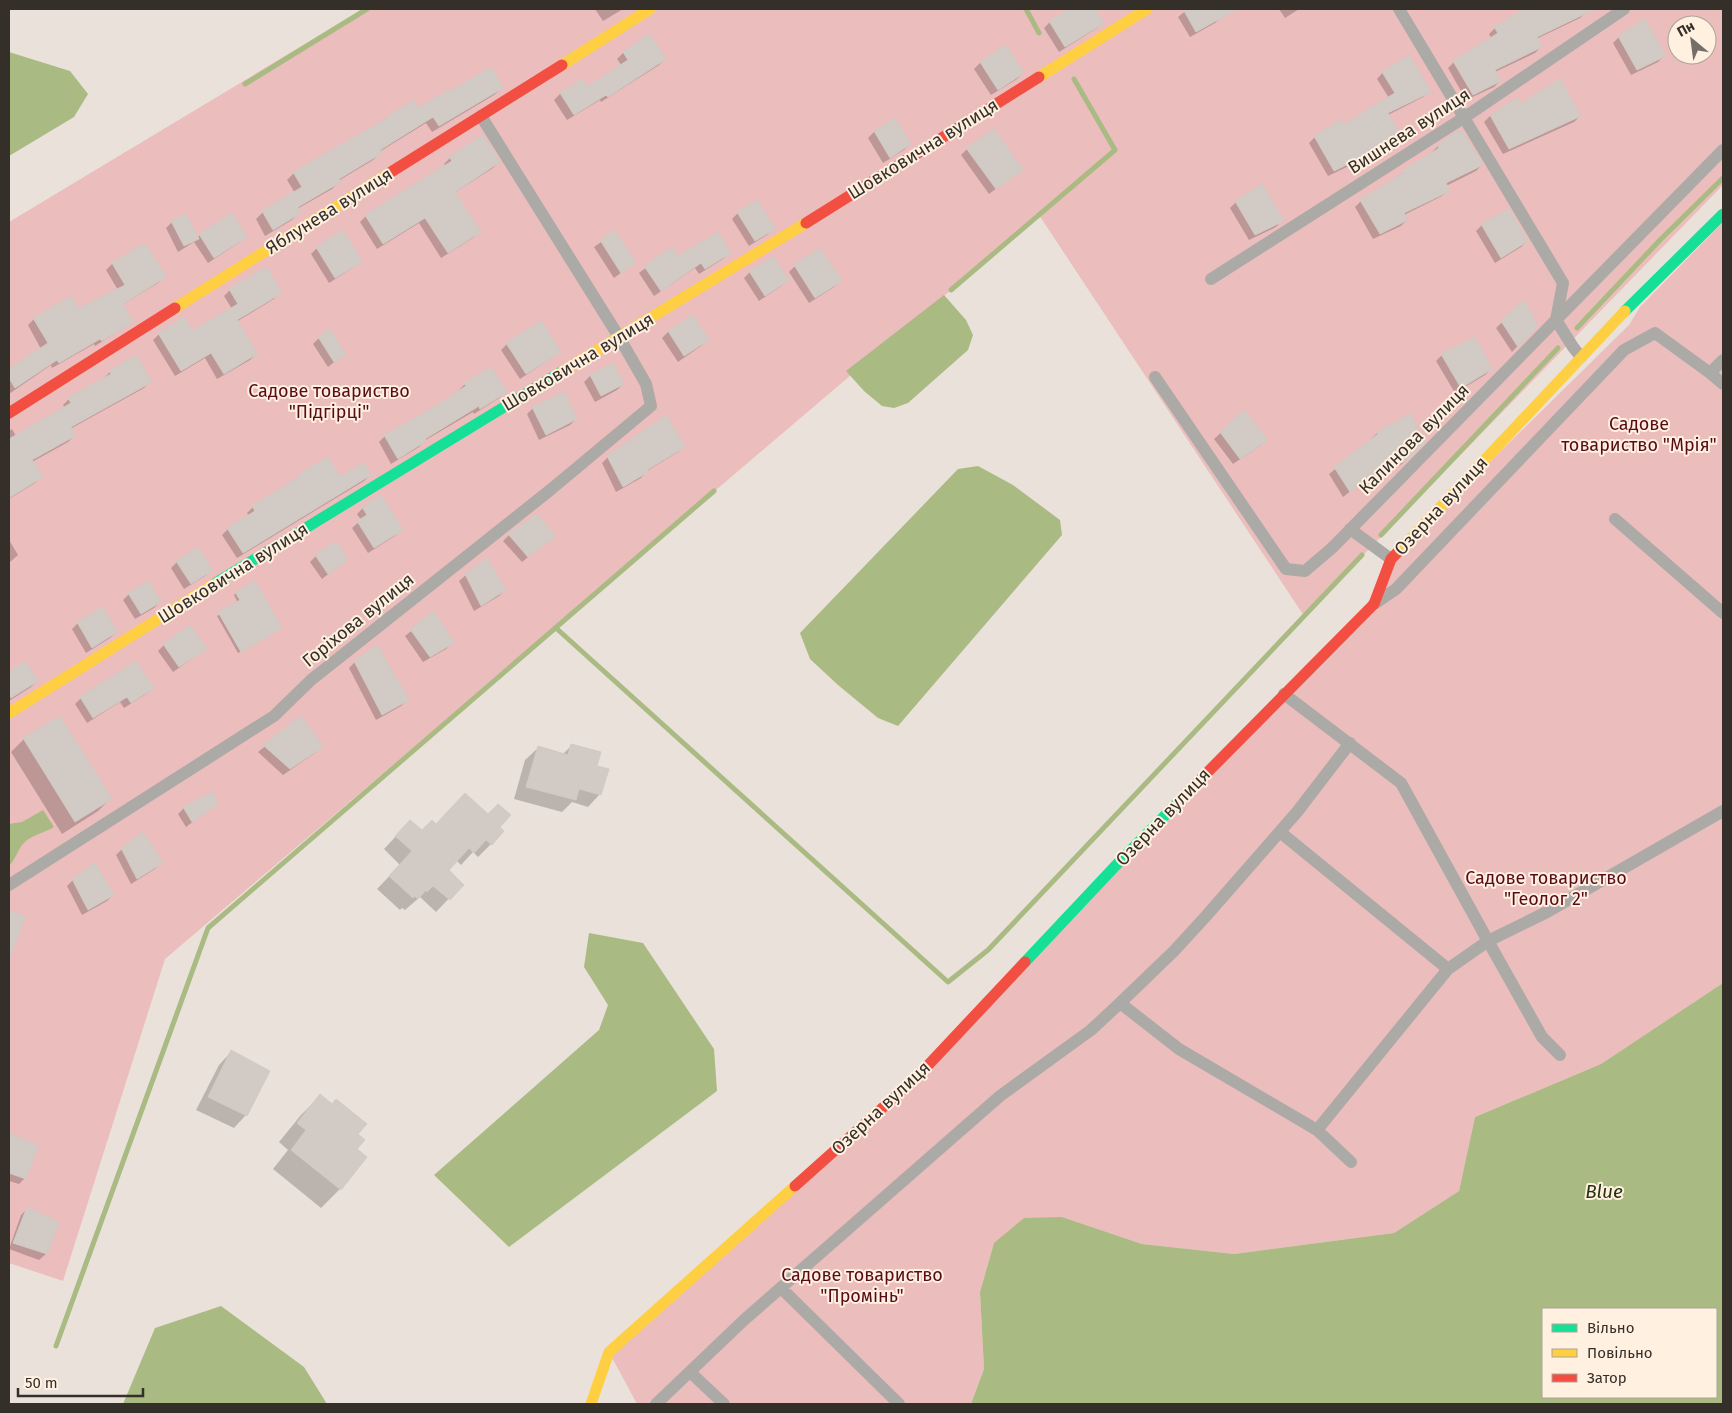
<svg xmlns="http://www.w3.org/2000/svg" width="1732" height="1413" font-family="'Fira Sans',sans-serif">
	<rect width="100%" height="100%" fill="#eae2da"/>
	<path fill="#ebbdbc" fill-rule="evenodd" d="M363,9H1723V185L1304,616L1039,215L165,959L63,1281L9,1263V222ZM1677,25H1707V55H1677Z
		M1723,222V983L1601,1064L1475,1117L1459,1191L1394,1233L1234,1254L1142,1244L1062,1217L994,1243L980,1292L984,1369L971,1404H637L609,1352L918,1077L1374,604L1391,559L1629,325L1640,307Z"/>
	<path fill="#aaba83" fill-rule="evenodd" d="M9,52L70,71L88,94L74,117L9,156Z
		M944,295L966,320L973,335L968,350L908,403L894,408L882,406L864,391L846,371Z
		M978,466L1013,485L1060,520L1062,535L898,726L878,718L838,685L810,659L800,633L958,469Z
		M43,810L54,827C44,833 28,836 22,845C17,852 15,860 9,866V824L22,822Z
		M589,933L643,943L714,1049L717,1091L509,1247L434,1175L599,1030L608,1005L584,967Z
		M1723,983V1404H971L984,1369L980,1292L994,1243L1024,1218L1062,1217L1142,1244L1234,1254L1394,1233L1459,1191L1475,1117L1601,1064ZM1716,1309V1397H1543V1309Z
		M221,1306L304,1367L327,1404H123L155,1328Z"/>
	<path fill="#0003" d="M595,9H623L603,21Z
		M1071,9H1094L1103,22L1097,28L1059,52L1044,28L1050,22Z
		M1188,9H1224L1218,12L1221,17L1215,23L1190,37L1178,17Z
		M1279,9H1299L1285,18Z
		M1526,9H1584L1586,12L1580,18L1536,39L1541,47L1535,53L1495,72L1500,81L1494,87L1466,100L1448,68L1454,62L1492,39L1489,34L1495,28Z
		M1619,37L1664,56L1658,62L1631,75L1613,43Z
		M1006,47L1023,73L1017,79L991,95L974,69L980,63Z
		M623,53L665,59L659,65L601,102L600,100L567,120L554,100L560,94L582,81L587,88L622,66L617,59Z
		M1383,72L1429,91L1423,97L1388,115L1401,138L1395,144L1328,176L1309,143L1315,137L1344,126L1389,98L1377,79Z
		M502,88L494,95L432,132L426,123L379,152L380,153L373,160L338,181L339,182L332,189L297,209L299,213L292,220L265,236L256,219L263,212L295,193L287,180L294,173L380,124L385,119L413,102L418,110L451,93Z
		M1516,100L1520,106L1580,116L1574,122L1503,154L1484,122L1490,116Z
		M895,120L910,144L904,150L883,163L868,138L874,132Z
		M1438,146L1482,165L1476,171L1446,186L1448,191L1442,196L1404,215L1407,220L1401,226L1373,239L1355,207L1361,201L1397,178L1403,172L1432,153V152Z
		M967,149L1021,170L989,194L961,155Z
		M450,158L499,162L493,168L454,193L479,232L473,238L441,258L419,223L377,249L360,222L366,216L446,166L444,164Z
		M1236,202L1282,221L1276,227L1249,240L1230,208Z
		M738,213L773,229L767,235L749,246L732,219Z
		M172,222L197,238L200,235L246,236L240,242L208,263L194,242L178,252L166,228Z
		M1482,225L1527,241L1521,247L1495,263L1476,231Z
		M615,232L634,263L614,278L594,247Z
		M144,245L164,277L158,283L122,305L131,321L125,327L95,346L94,344L52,368L51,365L9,394V371L41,349L28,325L34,319L78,311L118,290L106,270L112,264Z
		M317,248L360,261L354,267L329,283L311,254Z
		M671,249L678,258L729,253L723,259L699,274L695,268L654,296L639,273Z
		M795,266L840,281L834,287L809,303L789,272Z
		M750,272L787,280L781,286L759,301L744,278Z
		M230,290L280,293L274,299L236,322L256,354L250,360L217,379L205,358L175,376L153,340L159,334L192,333L232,309L224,296Z
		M1523,302L1537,326L1512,352L1496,328Z
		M692,317L707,340L701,346L678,362L662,338L668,332Z
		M319,338L344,354L328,367L313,344Z
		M507,344L559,351L553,357L520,379L501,350Z
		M1442,355L1491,369L1485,375L1455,393L1436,361Z
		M613,365L623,384L617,390L595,402L584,382L590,376Z
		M110,372L150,382L144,388L70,429L74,436L68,442L32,462L41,477L35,483L9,499V431L12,429L16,436L65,408L63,405L69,399L104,379V378Z
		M465,384L505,392L499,398L474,414L473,412L424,441L419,447L391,464L379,442L385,436L460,392L459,390Z
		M533,408L576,419L570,425L539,440L527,414Z
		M1244,412L1266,440L1260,446L1233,464L1214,439Z
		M1409,416L1423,442L1402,464L1390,471L1386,464L1343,497L1329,474L1372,440L1371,439L1377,433Z
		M684,446L678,452L647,471L641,478L616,492L602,463L608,457Z
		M327,458L340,478L370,475L364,481L237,558L222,535L228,529L249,516L247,513L253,507Z
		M363,508L401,530L395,536L368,553L352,528L361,520L357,514Z
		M509,535L554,536L522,562L503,541Z
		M9,540L18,555L9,563Z
		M198,549L211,570L205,576L184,589L171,568L177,562Z
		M316,556L346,560L322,579L310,562Z
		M466,575L505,590L499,596L474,611L459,581Z
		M236,593L278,630L238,653L217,616L238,603L234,595Z
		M129,594L160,602L154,608L135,619L123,600Z
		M102,609L116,632L110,638L86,653L72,629L78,623Z
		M434,613L452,643L446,649L423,662L405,636Z
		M164,645L205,648L199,654L173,672L158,651Z
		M355,662L407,700L401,706L376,720L349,668Z
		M25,663L37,681L31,687L9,701V674Z
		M152,688L146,694L124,708L120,702L87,723L75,704L81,698Z
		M301,718L321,747L315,753L283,775L258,752Z
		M24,739L110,799L98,811L62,834L11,752Z
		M572,745L595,767L600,794L588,807L572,802L562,812L514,799L525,760L538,748L562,755Z
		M216,804L186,827L178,814L184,808Z
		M436,825L498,827L491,844L478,857L473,852L461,865L456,860L447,871L462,885L436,912L420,897L405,910L402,908L400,910L377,889L400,865L384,849L398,834L422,831Z
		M122,849L161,863L155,869L131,884L116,855Z
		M73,880L113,895L107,901L82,915L67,886Z
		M231,1052L246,1115L234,1128L196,1110L219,1065Z
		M320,1096L357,1134L355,1150L365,1158L340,1189L321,1208L273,1169L288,1150L279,1142L301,1115Z
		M9,1134L37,1147L25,1178L19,1184L9,1181Z
		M27,1209L57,1223L46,1254L39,1260L9,1249L21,1215Z"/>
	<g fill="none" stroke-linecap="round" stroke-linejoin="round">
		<path stroke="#aaba83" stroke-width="5" d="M1026,9L1039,33
			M245,84L367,9
			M951,290L1115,150L1074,79
			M1577,328L1660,240L1723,178
			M1381,535L1558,348
			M556,628L948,982L988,950L1362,555
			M56,1346L208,928L714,491"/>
	</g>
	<path fill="#d2cac4" stroke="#d1cac5" d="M1069,9H1096L1104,23L1065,47L1049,21Z
		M1183,9H1237L1196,32Z
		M1524,9H1595L1537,37L1542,47L1495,70L1501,81L1473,95L1453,61L1498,33L1494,27Z
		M1645,19L1666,56L1637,70L1618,36Z
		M649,34L666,59L608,97L606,95L574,115L560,93L582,79L587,87L628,60L623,52Z
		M1006,45L1024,73L998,90L980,62Z
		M1409,55L1431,92L1388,113L1402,138L1334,171L1314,136L1341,120L1344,124L1395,93L1382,72Z
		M491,67L503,88L439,126L433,117L380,150L382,153L339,179L341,182L298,207L301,213L273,230L262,211L302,187L293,172L386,119L385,118L414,100L418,108L450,89L451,91Z
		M1560,79L1581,116L1509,149L1490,115L1517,98L1520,104Z
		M895,118L911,144L890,158L874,131Z
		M994,129L1023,170L996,189L966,148Z
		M1461,129L1483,165L1446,183L1450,191L1404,213L1408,220L1380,234L1360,200L1403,173L1402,171L1439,148L1437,145Z
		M483,135L500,162L455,192L481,232L448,253L425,218L383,244L365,215L452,161L449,157Z
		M1262,184L1284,221L1255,235L1235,201Z
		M757,200L775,229L755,241L737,212Z
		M1509,209L1528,241L1501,258L1481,224Z
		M232,213L247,237L214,258L199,234Z
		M186,214L199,239L184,246L171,221Z
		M343,230L362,262L335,278L316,247Z
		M615,230L636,263L621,273L600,240Z
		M718,232L731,253L705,269L701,263L661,291L644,266L672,247L678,256Z
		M145,243L166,277L123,304L133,322L102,341L100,339L59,363L57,360L15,388L9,378V369L48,343L33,318L71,296L78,309L125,285L112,263Z
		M820,248L842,281L815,298L794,265Z
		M773,257L789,280L765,296L749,271Z
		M266,267L282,293L237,320L257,354L224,374L211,353L181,371L158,333L184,317L192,331L238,304L229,289Z
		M1524,300L1538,326L1518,347L1501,321Z
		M693,315L709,340L684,356L668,331Z
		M541,321L561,352L526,374L506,343Z
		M330,329L346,355L334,362L318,337Z
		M1475,337L1492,369L1461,388L1441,354Z
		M136,355L152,382L71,427L75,436L32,460L43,477L9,498V439L71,403L68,398L111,374L109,371Z
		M613,363L624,384L601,396L590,375Z
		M491,367L507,392L480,409L479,406L425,439L426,441L398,459L384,435L434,407L466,386L464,383Z
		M564,392L577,419L546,435L532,407Z
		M1244,410L1268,440L1240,459L1220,432Z
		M1410,414L1425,442L1409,458L1396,466L1392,459L1350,492L1334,467L1378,434L1377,432Z
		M666,415L685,447L647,470L648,472L623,487L607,456Z
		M328,457L340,477L364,463L371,475L243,553L227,528L255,511L252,506L300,476L299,474Z
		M381,495L403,530L374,548L357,521L367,515L362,507Z
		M537,514L556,536L528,557L508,534Z
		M336,541L348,560L328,574L315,555Z
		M198,547L213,570L191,584L176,561Z
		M487,558L506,590L481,606L465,574Z
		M149,581L161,602L141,614L128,593Z
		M255,581L282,628L241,652L218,612L240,600L235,592Z
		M102,607L117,632L92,648L77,622Z
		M434,611L454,643L430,657L410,629Z
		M190,625L207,649L179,667L163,644Z
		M377,645L409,700L382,715L354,661Z
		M25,661L38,681L11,698L9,694V672Z
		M136,661L154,688L131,703L127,697L93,718L80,697Z
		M60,716L112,799L75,822L23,738Z
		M301,716L323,747L290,769L263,745Z
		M571,744L601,752L597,766L609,769L601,795L579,789L576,800L526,787L538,746L568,755Z
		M212,792L218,804L192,822L183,807Z
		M465,793L488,814L498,804L511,815L500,827L504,831L492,845L486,840L474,853L469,848L449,870L464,885L450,900L433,886L427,892L426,890L418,899L415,896L413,898L389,876L412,851L395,836L410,820L422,830L432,820L436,824Z
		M143,832L163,863L137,879L121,848Z
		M95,863L114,895L88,910L72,879Z
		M9,910L25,917L10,957H9Z
		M231,1050L270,1071L247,1116L208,1097Z
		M320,1094L332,1104L336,1099L367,1124L358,1134L365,1140L357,1149L367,1157L341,1190L291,1150L306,1130L297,1123Z
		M9,1133L38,1146L26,1179L9,1173Z
		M27,1207L59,1222L47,1254L13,1243Z"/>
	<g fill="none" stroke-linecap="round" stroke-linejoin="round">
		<path stroke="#acaaa6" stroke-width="12" d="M1399,9L1563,283L1556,320L1573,347L1581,357
			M1211,279L1465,117L1624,9
			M1710,373L1723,360
			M1155,377L1286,569L1305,571L1332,548L1723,150
			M1615,519L1723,613
			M1350,529L1391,559
			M1374,604L1396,589L1624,350L1655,333L1710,373L1723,384
			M1284,694L1401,783L1488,941L1542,1037L1560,1055
			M1280,832L1448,969
			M9,885L274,716L311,680L549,491L651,406L646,384L619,337L481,116
			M1120,1003L1179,1049L1317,1130L1351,1162
			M1317,1130L1448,969L1488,941L1547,912L1723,811
			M781,1288L899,1404
			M690,1372L724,1404
			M656,1404L744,1320L1000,1096L1091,1030L1120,1003L1174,951L1207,915L1297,812L1350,743"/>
		<path stroke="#16e098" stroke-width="11" d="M1625,311L1723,214
			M214,584L563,371
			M1025,962L1120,861L1185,795"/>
		<path stroke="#ffcf43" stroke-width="11" d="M562,65L650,9
			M1039,77L1147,9
			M175,308L391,172
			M563,371L806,223
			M1397,553L1625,311
			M9,713L214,584
			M591,1404L609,1352L795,1186"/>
		<path stroke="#f24e42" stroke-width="11" d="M391,172L562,65
			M806,223L1039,77
			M9,413L175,308
			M1185,795L1374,604L1391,559L1397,553
			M795,1186L917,1077L1025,962"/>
	</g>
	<g text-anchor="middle" stroke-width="4" stroke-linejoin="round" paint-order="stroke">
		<g font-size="18" fill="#342f29" stroke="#fff0e0">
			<text transform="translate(1409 131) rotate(-33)" y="6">Вишнева вулиця</text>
			<text transform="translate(923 149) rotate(-32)" y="6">Шовковична вулиця</text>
			<text transform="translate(329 211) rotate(-32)" y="6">Яблунева вулиця</text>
			<text transform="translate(578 362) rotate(-31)" y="6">Шовковична вулиця</text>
			<text transform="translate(1414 439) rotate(-45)" y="6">Калинова вулиця</text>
			<text transform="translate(1441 506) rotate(-47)" y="6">Озерна вулиця</text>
			<text transform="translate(233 573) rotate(-32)" y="6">Шовковична вулиця</text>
			<text transform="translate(358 620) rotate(-39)" y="6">Горіхова вулиця</text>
			<text transform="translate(1163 817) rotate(-46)" y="6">Озерна вулиця</text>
			<text transform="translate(881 1108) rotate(-43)" y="6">Озерна вулиця</text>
		</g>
		<g font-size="18" fill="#580a1b" stroke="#fff0e0">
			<text x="329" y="397">Садове товариство<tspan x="329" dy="21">"Підгірці"</tspan></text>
			<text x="1639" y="430">Садове<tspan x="1639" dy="21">товариство "Мрія"</tspan></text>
			<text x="1546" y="884">Садове товариство<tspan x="1546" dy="21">"Геолог 2"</tspan></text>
			<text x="862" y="1281">Садове товариство<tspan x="862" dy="21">"Промінь"</tspan></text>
		</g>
		<g font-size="19" font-style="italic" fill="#263110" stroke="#fff0e0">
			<text x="1604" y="1198">Blue</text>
		</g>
	</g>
	<rect width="1732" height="1413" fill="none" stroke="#342f29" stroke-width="20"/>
	<rect x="1542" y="1308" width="175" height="90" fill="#fff0e0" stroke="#aea397"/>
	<rect x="1552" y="1324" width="25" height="8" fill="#16e098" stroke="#aea397"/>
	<text x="1587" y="1333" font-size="15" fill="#342f29">Вільно</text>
	<rect x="1552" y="1349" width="25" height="8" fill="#ffcf43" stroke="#aea397"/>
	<text x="1587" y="1358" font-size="15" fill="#342f29">Повільно</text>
	<rect x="1552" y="1374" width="25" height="8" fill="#f24e42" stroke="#aea397"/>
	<text x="1587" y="1383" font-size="15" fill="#342f29">Затор</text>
	<g transform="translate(1692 40) rotate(331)"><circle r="24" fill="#fff0e0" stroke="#aea397"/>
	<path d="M0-4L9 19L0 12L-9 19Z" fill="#746e67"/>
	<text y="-8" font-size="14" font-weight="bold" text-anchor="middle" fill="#342f29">Пн</text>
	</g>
	<path d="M18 1388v8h125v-8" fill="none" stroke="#342f29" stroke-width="2.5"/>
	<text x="25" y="1388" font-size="15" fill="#342f29" stroke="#fff0e0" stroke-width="4" paint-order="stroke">50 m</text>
</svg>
